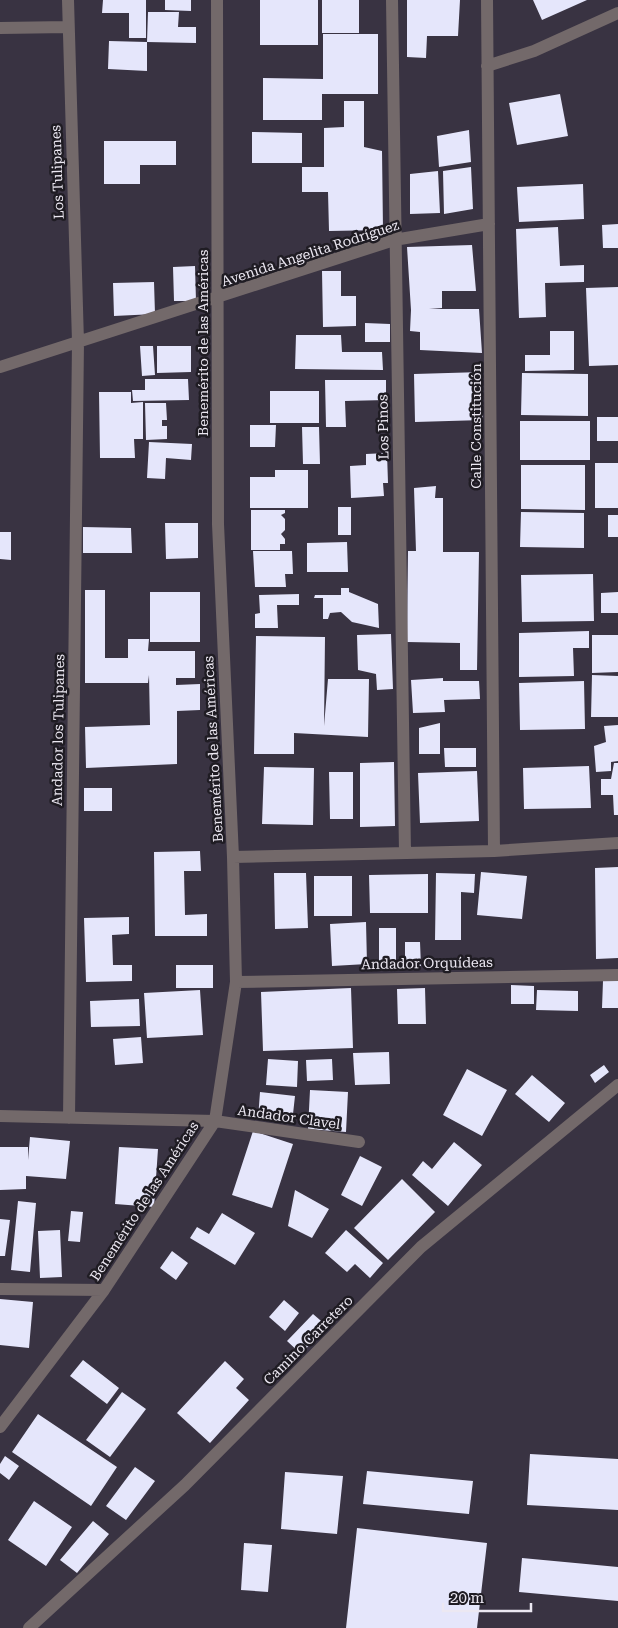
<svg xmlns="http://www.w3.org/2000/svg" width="618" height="1628" font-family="'Roboto Serif',serif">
	<rect width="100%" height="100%" fill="#393342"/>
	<path fill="#e5e6fb" d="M103,0H146V38H129V13H102Z
		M165,0H191V11L165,10Z
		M260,0H318V45H260Z
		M322,0H359V33H322Z
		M407,0H460L458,36H427L426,58L407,57Z
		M533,0H587L542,20Z
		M148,12H179L178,27H196V43L147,42Z
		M323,34H378V94H322V120H263V78L323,79Z
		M109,41L147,42V71L108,69Z
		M560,94L568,136L517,145L509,103Z
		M344,101H364V147L382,151L383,230L329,231L328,192H302V167H324V128L344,127Z
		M469,130L471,162L439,167L437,136Z
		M252,132L302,133V163H252Z
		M104,141H176V165H140V184H104Z
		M471,167L473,209L444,214L443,171Z
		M438,171L440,213L410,214V174Z
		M583,184L584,219L519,222L517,187Z
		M618,224V248H603L602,225Z
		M558,227L560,266L584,265V282L545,283L546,317L519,318L516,229Z
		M472,245L476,291H442V308L429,309H479L482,353L420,350V332L410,331L411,310L407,247Z
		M195,266L196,301H174L173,267Z
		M322,271H341V296H356V326L323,327Z
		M154,282L155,314L114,316L113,283Z
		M618,287V365L589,366L586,288Z
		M365,323L390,324V342H365Z
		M550,331H574V370L525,371V355H550Z
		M296,335H341L342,352H382L383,370L295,369Z
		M140,346H153L155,375L142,376Z
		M157,346H191V372L157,373Z
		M482,372L483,420L415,422L414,374Z
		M522,373L588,374V416L521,415Z
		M145,379H188L189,400L133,401L132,390H145Z
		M325,380H386V400L345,401L346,427H326Z
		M270,391H319V423H270Z
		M99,392H131V403L143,402V439H134L135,458H100Z
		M145,403H166L167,420H162V426H167V439L146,440Z
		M597,417H618V441H597Z
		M520,421H590V460H520Z
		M250,425H276L275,447H250Z
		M302,427H319L320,464H303Z
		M149,442L192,444L191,460L166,458L165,479L147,478Z
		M387,453L388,483H383L384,496L351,498L350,466L366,465V454Z
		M595,463H618V508H595Z
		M521,465H585V510L521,509Z
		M275,470H308V508H250V477H275Z
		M436,486L435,498H443V552H479L477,670H460V643L407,642L408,551H416L414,488Z
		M338,507H351V535H338Z
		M251,510H285V513L281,515L285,519V530L281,534L285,539V544H280V550H251Z
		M521,512L584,513V548L520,547Z
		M608,515H618V537H608Z
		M165,523H198V558L166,559Z
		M83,527L131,528L132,553H83Z
		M0,532H11V560L0,559Z
		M347,542L348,572H307V543Z
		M253,551H292L293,574H285L286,587H255Z
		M593,574L594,621L522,622L521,575Z
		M341,588H349V592L378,604L379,628L352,622L341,612L330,613L328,619H323V598H314L315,595H341Z
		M85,590H105V658H128V639H149L148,651H195V678H176V685L200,684V710L177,711V764L86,768L85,727L150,725L149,675L148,683H85Z
		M150,592H200V642H150Z
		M618,592V613H601V593Z
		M299,594V605H277L278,628H255V614L260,613L259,595Z
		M589,631V648H573L574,676L519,677V633Z
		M391,634L393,689L377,690L376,674L358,670L357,635Z
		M592,635H618V672L592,673Z
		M256,636L325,637L324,726L328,679H369L368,737L294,733V754H254Z
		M592,675L618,676V717H591Z
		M443,678V681H479L480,699L444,700L445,712L413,713L411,680Z
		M584,681L585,729L520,730L519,683Z
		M440,723V754H419V728Z
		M618,725V761L611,762V771L596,772L594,746L606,742L604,726Z
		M444,748H476V767H445Z
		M394,762L395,826L360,827V763Z
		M614,763H618V815H614L613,795H601V779H611Z
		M589,766L591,808L524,809L523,768Z
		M264,767L314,768L313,825L262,824Z
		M477,771L479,821L420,823L418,773Z
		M329,772H353V819H330Z
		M84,788H112V811H84Z
		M200,851L201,871H184L185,915L207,914V936H155L154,852Z
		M618,867V958L596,959L595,868Z
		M481,872L527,876L522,919L477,915Z
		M274,873H306L308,928L275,929Z
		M436,873L475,874L474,893L461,892V940H435Z
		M428,874V913H370L369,875Z
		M314,876H352V916H314Z
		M129,917V934L112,935L113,965H132V981L86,982L84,918Z
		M366,922L367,964L332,966L330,924Z
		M379,928H396V963H379Z
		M405,942H420L421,966L405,967Z
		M176,965H213V988H176Z
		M603,981H618V1008H602Z
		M511,985L534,986V1004H511Z
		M351,988L353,1048L263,1051L261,992Z
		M425,988L426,1024H398L397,989Z
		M200,990L203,1035L147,1038L144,993Z
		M537,990L578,991V1011L536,1010Z
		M139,999L140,1026L91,1027L90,1001Z
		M141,1037L143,1063L115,1065L113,1039Z
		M389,1052L390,1084L355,1085L353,1053Z
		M268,1059L298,1061L297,1087L266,1085Z
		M332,1059L333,1080L307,1081L306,1060Z
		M604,1065L609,1072L595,1083L590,1075Z
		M467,1069L507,1090L482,1136L443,1115Z
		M532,1075L565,1103L549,1122L515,1094Z
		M310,1090L348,1092L346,1132L308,1129Z
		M260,1092L295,1096L292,1123L258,1119Z
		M253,1131L293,1144L272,1208L232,1195Z
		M30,1137L70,1141L66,1179L26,1176V1189L0,1190V1147H28V1160Z
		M454,1142L482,1165L448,1206L412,1175L423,1161L432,1169Z
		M119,1147L158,1149L154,1207L115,1204Z
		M360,1156L382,1167L362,1206L341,1195Z
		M402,1179L435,1212L388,1260L354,1228Z
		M295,1190L329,1209L312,1238L288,1226Z
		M18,1201L36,1203L30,1272L11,1270Z
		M71,1211L83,1212L80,1242L68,1241Z
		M222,1213L255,1233L235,1265L190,1238L197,1227L209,1234Z
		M0,1219L10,1220L5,1256H0Z
		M60,1230L62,1277L40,1278L38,1231Z
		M346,1230L383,1263L370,1278L355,1264L347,1272L325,1253Z
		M172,1251L188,1263L176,1280L160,1268Z
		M0,1299L33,1302L29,1348L0,1345Z
		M284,1300L299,1313L285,1331L269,1317Z
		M313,1314L327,1326L301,1354L287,1341Z
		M83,1360L119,1388L107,1404L70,1376Z
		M225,1361L244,1379L236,1388L249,1400L210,1443L177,1413Z
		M122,1392L146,1409L110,1457L86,1440Z
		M38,1414L117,1467L91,1506L12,1452Z
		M530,1454L618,1459V1510L527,1505Z
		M5,1456L19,1466L9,1480L0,1473V1464Z
		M135,1467L155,1481L126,1520L106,1506Z
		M367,1471L473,1481L469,1514L363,1504Z
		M285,1472L343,1476L337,1534L281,1529Z
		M34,1501L72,1527L46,1566L8,1540Z
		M93,1521L109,1534L77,1573L60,1560Z
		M357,1528L487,1543L477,1628H346Z
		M244,1543L272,1545L268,1592L241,1590Z
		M522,1558L618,1567V1601L519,1592Z"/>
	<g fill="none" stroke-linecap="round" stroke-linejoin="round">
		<path stroke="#73696a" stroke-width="12" d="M68,0L78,342L69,1118
			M392,0L405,853
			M487,0L494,851
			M0,28L68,27
			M487,66L534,51L618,13
			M0,367L394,240L489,224
			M233,857L494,851L618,843
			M236,982L618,975
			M0,1116L215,1121L359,1142
			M0,1289L104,1290
			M0,1427L104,1290L215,1121L236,982L233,857L218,524L217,0
			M29,1628L185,1485L421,1247L618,1085"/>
	</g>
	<g text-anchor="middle" stroke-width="5" stroke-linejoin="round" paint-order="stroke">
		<g font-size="14" fill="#ece8f2" stroke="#1f1c23">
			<text transform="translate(57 172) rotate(-92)" y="5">Los Tulipanes</text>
			<text transform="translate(310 253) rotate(-18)" y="5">Avenida Angelita Rodríguez</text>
			<text transform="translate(203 343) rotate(-90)" y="5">Benemérito de las Américas</text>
			<text transform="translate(476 426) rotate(-90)" y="5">Calle Constitución</text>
			<text transform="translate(383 427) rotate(-91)" y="5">Los Pinos</text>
			<text transform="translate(58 730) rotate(-89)" y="5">Andador los Tulipanes</text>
			<text transform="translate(213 749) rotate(-93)" y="5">Benemérito de las Américas</text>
			<text transform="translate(427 963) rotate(-1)" y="5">Andador Orquídeas</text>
			<text transform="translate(289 1117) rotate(8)" y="5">Andador Clavel</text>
			<text transform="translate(144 1201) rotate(-57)" y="5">Benemérito de las Américas</text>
			<text transform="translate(308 1340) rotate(-45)" y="5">Camino Carretero</text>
		</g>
	</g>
	<path d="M443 1603v8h88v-8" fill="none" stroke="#ece8f2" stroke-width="2.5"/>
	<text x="450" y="1603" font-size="15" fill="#ece8f2" stroke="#1f1c23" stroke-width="4" paint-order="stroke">20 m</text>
</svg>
